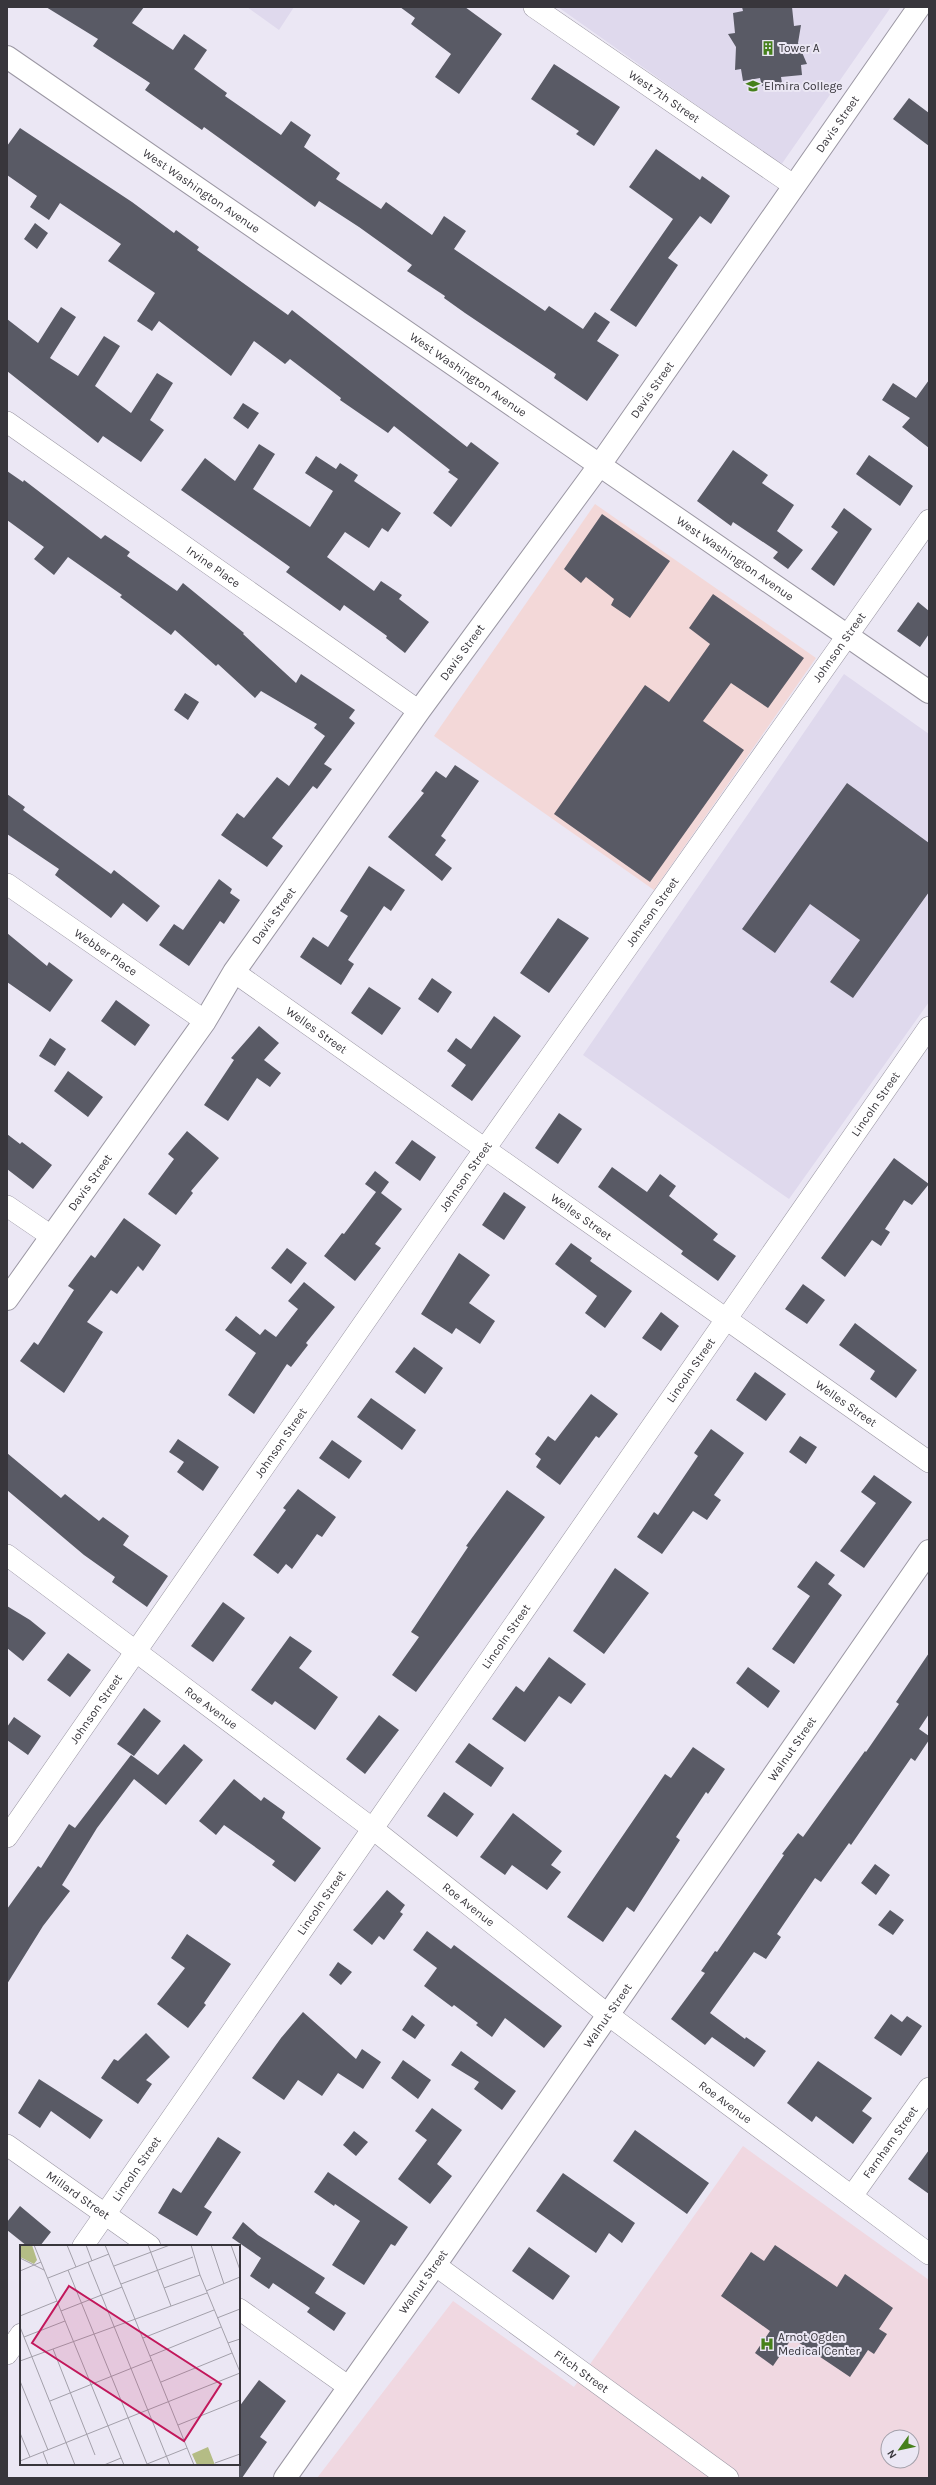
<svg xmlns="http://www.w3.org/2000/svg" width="936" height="2485" font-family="Karla,sans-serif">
	<rect width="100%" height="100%" fill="#ebe7f4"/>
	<path fill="#f3d8d8" d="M595,504L816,658L654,890L434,736Z"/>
	<path fill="#dfd9ed" d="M247,7H294L279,30Z
		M558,7H891L781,165Z
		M844,674L929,734V1002L789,1199L583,1055Z"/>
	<path fill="#f0d8e1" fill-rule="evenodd" d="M743,2146L929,2280V2478H317L453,2301L574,2387ZM888,2437H912V2461H888Z"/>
	<path fill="#595a65" d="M46,7H144L132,23L173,50L184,34L207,50L194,69L227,93L225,96L281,135L291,121L311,135L304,147L340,173L336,179L381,209L386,202L432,235L444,216L466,231L454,249L545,311L549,306L583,329L595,312L610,322L597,341L619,355L587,401L554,378L556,374L465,313L444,298L445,296L407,271L412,265L359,227L319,201L315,207L204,127L202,130L145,90L150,83L93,46L98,39Z
		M400,7H465L502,34L459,94L435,77L451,54L411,24L415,18Z
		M742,7H792L794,26L801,25L798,43L807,64L801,65L802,75L781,77L782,83L772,82L762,86L760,78L743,81L741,69L735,70L736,47L728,34L735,33L733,13L743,11Z
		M554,64L620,107L594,146L576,134L579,131L531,99Z
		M909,98L929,113V146L893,119Z
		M20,128L132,202L174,233L176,230L199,247L197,250L288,315L292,310L467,447L471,442L499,463L451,527L433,513L458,479L448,472L450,470L394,426L388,433L340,400L341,398L290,359L285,364L254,341L231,376L159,321L152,331L137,321L155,293L108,261L121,244L60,203L49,220L30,207L37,196L7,175V146Z
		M656,149L700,180L702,176L730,196L711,224L700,216L668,258L678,265L636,327L610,310L673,219L629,187Z
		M35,223L48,233L37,249L24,239Z
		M61,307L76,317L50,358L78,376L104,336L120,346L95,386L131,413L157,373L173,383L150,420L164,430L141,462L103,436L98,443L7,371V319L38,343Z
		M929,380V448L902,427L910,418L882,400L893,383L916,398Z
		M243,403L259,413L248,429L233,418Z
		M259,444L275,454L253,489L310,527L333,491L305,473L316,456L336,469L340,463L358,475L354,481L401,513L388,532L382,528L369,548L345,532L327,557L374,591L381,581L402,595L399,599L429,622L405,653L386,638L387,636L344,605L340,611L286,572L290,567L181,490L205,458L235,481Z
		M733,450L768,475L762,483L794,505L777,531L803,550L788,569L773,558L778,552L733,522L731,526L697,501Z
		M869,455L913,486L900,506L856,474Z
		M7,471L23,482L24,480L101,539L105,535L130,552L127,556L177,591L183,583L244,633L243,634L296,683L301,674L355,710L349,718L355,723L324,764L332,769L317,789L313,786L272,838L283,846L267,867L221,835L237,813L244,818L277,777L289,786L325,736L314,728L317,724L261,691L255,698L218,664L216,666L175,630L171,635L120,597L122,595L68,557L54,575L34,559L44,547L7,520Z
		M844,508L872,529L834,586L811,569L838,532L831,527Z
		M602,514L670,561L630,618L611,605L614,599L586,577L581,583L564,569Z
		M713,594L804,658L768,708L731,683L703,721L744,750L650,882L554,814L645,685L669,702L710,644L689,628Z
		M918,602L929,611V634L920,647L897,631Z
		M185,693L199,702L188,720L174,710Z
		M455,765L479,781L441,836L446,840L435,855L452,868L442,881L388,837L424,793L421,791L436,771L446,778Z
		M847,783L929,843V892L853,998L830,982L860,940L810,904L775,953L742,929Z
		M7,794L25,807L23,810L111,874L114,870L160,906L147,922L123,903L111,918L55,875L59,869L7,834Z
		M369,866L405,890L391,911L384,906L348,960L354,964L341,985L300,957L313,937L328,947L348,916L340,911Z
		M219,879L232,889L230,893L240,900L224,924L220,921L189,966L159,945L174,924L183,930Z
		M558,918L589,938L549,993L520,973Z
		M7,933L47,966L49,962L73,980L50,1012L7,982Z
		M432,978L452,992L438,1013L418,999Z
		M369,987L401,1008L382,1035L351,1013Z
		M116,1000L150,1025L135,1046L101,1021Z
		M494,1016L521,1036L472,1101L451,1086L466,1065L447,1051L456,1038L471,1049Z
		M259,1026L279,1043L264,1060L281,1073L270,1087L257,1078L228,1121L204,1105L234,1060L231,1058Z
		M50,1038L66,1049L55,1066L39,1056Z
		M68,1071L103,1097L88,1117L54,1091Z
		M559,1113L582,1129L558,1164L535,1148Z
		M187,1131L219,1158L191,1191L193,1193L176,1215L148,1194L174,1159L168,1154Z
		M7,1134L20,1144L22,1142L52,1165L33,1189L7,1169Z
		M412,1140L436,1157L420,1181L395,1163Z
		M894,1158L929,1184L912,1205L904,1200L885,1229L890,1232L881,1246L872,1240L845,1277L821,1258Z
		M612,1167L647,1192L660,1174L676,1186L669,1196L718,1234L713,1240L736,1256L718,1281L681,1254L683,1251L598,1187Z
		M375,1171L389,1182L381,1193L402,1209L375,1244L381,1248L355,1281L324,1256L342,1233L344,1234L376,1192L365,1184Z
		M504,1192L526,1207L504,1240L482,1225Z
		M124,1218L161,1245L143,1271L138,1266L117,1294L111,1290L87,1322L103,1332L64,1393L20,1361L34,1342L38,1345L74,1290L68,1286L91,1255L95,1258Z
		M571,1243L592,1258L590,1261L632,1291L605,1328L585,1313L597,1296L555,1264Z
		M287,1248L307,1263L291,1284L271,1268Z
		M459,1253L490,1275L469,1303L495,1321L480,1344L456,1328L452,1334L421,1314Z
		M304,1282L335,1307L306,1343L308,1345L291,1367L287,1364L254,1414L228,1395L256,1353L225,1330L236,1316L260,1335L265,1329L276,1337L298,1309L288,1301Z
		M803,1284L825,1300L807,1324L785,1309Z
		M661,1312L679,1326L661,1351L642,1338Z
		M855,1323L917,1370L896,1398L870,1379L875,1371L839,1345Z
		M414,1347L443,1368L425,1394L395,1372Z
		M755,1372L786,1394L766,1421L736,1400Z
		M591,1394L618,1414L599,1438L596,1436L560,1485L536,1467L541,1459L535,1454L548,1436L555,1441Z
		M371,1398L416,1430L402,1450L357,1417Z
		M711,1429L744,1453L714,1495L721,1500L707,1520L693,1511L662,1554L637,1537L654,1512L658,1515L698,1456L694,1453Z
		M800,1436L817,1447L806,1464L789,1452Z
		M178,1439L219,1467L203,1491L177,1472L184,1462L169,1452Z
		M332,1440L362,1461L349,1479L319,1458Z
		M7,1453L61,1498L65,1494L99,1521L103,1517L129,1536L123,1545L168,1576L147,1607L112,1582L115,1577L84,1555L7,1490Z
		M874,1475L912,1502L864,1568L840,1551L876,1503L861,1492Z
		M298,1489L336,1517L322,1537L317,1534L292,1569L286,1564L278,1574L253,1555L286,1510L283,1508Z
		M507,1490L545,1517L416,1692L392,1675L419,1637L411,1632L468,1547L466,1546Z
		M816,1561L835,1575L828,1584L842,1595L794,1664L772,1649L810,1596L797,1587Z
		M615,1568L649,1593L604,1654L573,1631Z
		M223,1602L245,1618L213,1662L191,1646Z
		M7,1606L30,1620L46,1633L23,1661L7,1648Z
		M290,1636L312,1651L299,1668L338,1697L315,1730L275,1701L272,1705L251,1690Z
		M68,1653L91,1670L70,1697L47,1680Z
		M929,1653V1714L919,1729L929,1736V1740L915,1761L911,1758L851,1845L849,1843L821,1882L815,1878L777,1934L781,1937L766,1959L754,1952L710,2013L745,2039L746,2037L766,2051L754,2067L712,2037L705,2045L671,2019L705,1973L701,1971L715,1951L717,1952L784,1855L782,1854L798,1833L803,1837L865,1751L866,1752L899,1704L896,1702Z
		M549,1657L586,1684L571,1704L559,1696L525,1742L492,1719L516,1686L524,1692Z
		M748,1667L780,1691L768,1708L736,1683Z
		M144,1708L161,1721L134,1756L117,1744Z
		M379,1715L399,1730L365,1774L346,1759Z
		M14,1717L41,1736L28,1755L7,1740V1727Z
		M469,1743L504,1768L491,1787L455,1762Z
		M184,1744L203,1760L166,1805L134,1779L97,1828L62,1885L70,1891L43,1926L7,1984V1909L38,1866L41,1868L69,1824L75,1828L131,1755L158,1775Z
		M693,1747L725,1769L708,1794L706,1792L676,1837L680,1840L634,1912L627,1907L603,1942L567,1917L665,1774L671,1778Z
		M234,1779L261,1801L264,1797L285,1812L282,1818L321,1848L295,1882L272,1865L275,1861L224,1825L216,1835L199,1821Z
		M444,1792L474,1814L457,1837L427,1816Z
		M513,1813L562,1851L551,1865L561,1872L547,1890L512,1865L505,1875L480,1857Z
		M875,1864L890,1875L876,1895L861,1883Z
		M387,1890L405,1905L400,1912L403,1914L384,1940L379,1936L372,1945L353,1930Z
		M890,1910L904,1920L893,1935L878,1925Z
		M427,1931L451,1949L454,1945L562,2026L544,2048L505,2018L492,2037L476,2025L478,2023L454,2005L452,2007L424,1986L437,1968L413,1950Z
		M187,1934L231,1964L204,2003L206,2005L188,2028L157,2004L185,1968L171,1958Z
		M338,1962L352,1972L341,1985L329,1975Z
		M303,2012L356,2059L362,2049L381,2062L363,2089L338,2073L322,2096L298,2080L284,2100L252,2078L281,2038Z
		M891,2014L902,2022L907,2016L922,2026L901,2056L874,2038Z
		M412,2015L425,2025L415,2039L402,2030Z
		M146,2033L170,2057L146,2080L152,2084L138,2104L101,2078L114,2059L118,2061Z
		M461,2051L516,2091L502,2110L474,2089L479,2082L451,2065Z
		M403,2060L431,2080L418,2099L391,2078Z
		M818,2061L872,2098L862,2111L872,2118L853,2144L816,2116L812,2122L787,2103Z
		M39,2079L103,2120L90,2139L51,2111L40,2128L18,2113Z
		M432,2108L462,2130L437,2164L452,2176L430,2204L398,2179L427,2140L415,2131Z
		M635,2130L709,2183L687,2214L613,2161Z
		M354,2131L368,2142L356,2156L343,2145Z
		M218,2137L241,2152L204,2207L212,2212L197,2236L158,2213L173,2188L181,2193Z
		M929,2150V2194L908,2179Z
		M328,2172L408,2227L395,2246L391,2244L364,2285L332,2265L360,2221L335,2204L334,2206L314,2192Z
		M563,2173L635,2223L622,2243L609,2233L596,2253L536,2211Z
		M20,2206L51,2232L40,2246H27L7,2230V2222Z
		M243,2222L258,2235L325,2278L315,2293L346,2313L334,2331L307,2312L310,2308L273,2283L269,2289L250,2276L261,2258L232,2238Z
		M775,2245L837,2287L845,2274L893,2308L879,2329L887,2334L874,2354L868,2350L850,2377L792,2338L773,2366L755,2353L770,2331L721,2296L751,2252L764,2261Z
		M529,2247L570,2276L553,2300L512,2271Z
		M259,2380L286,2401L260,2437L267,2442L242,2478H239V2407Z"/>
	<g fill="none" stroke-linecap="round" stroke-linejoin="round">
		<defs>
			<g id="minor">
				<path id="s1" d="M534,7L793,185"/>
				<path id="s2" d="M7,422L419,711"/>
				<path id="s3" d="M7,884L205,1021"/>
				<path id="s4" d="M234,972L929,1462"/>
				<path d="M7,1206L51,1236"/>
				<path id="s5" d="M7,1555L373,1829L607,2014L929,2254"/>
				<path id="s6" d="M7,1837L475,1163L929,520"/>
				<path id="s7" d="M7,2145L150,2246"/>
				<path id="s8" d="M852,2196L929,2088"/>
				<path id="s9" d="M83,2246L929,1027"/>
				<path id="s10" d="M435,2265L728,2478"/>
				<path d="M239,2309L349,2387"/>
				<path d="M7,2354L21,2334"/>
			</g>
			<g id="tertiary">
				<path id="s11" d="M7,57L929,692"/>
				<path id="s12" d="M7,1299L205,1021L234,972L419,711L599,466L919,7"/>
				<path id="s13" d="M285,2478L435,2265L929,1551"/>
			</g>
		</defs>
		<use href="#minor" stroke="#9b97a3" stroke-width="22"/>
		<use href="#tertiary" stroke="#9b97a3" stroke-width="24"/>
		<use href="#minor" stroke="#fff" stroke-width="21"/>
		<use href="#tertiary" stroke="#fff" stroke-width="22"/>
	</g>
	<defs>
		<symbol id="building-bare" viewBox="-9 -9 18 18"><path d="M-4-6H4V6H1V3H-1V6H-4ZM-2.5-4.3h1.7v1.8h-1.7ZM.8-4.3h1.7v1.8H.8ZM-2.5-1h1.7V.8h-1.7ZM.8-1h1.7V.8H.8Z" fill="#46801b" stroke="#ebe7f4" stroke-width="2.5" paint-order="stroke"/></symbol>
		<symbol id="university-bare" viewBox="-9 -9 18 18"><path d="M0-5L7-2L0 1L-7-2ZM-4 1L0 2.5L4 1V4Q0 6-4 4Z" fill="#46801b" stroke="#ebe7f4" stroke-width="2.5" paint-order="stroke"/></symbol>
		<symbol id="hospital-bare" viewBox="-9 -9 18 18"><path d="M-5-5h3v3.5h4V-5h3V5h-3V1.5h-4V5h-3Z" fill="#46801b" stroke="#ebe7f4" stroke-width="2.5" paint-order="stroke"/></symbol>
	</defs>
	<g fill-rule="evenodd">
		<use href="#building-bare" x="758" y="38" width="20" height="20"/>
		<use href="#university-bare" x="743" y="76" width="20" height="20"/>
		<use href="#hospital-bare" x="757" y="2334" width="20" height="20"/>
	</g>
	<g text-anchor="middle" stroke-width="4" stroke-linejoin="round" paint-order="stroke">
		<g font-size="12" fill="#38363c" stroke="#ebe7f4" text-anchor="start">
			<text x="779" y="52">Tower A</text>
			<text x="764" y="90">Elmira College</text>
			<text x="778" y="2341">Arnot Ogden<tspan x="778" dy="14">Medical Center</tspan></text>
		</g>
		<g font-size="12" fill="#38363c" stroke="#ebe7f4">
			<text dy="4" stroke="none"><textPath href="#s1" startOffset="158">West 7th Street</textPath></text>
			<text dy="4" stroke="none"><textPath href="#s12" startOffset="1439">Davis Street</textPath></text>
			<text dy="4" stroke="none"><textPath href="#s11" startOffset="236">West Washington Avenue</textPath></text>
			<text dy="4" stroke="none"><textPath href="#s11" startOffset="560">West Washington Avenue</textPath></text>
			<text dy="4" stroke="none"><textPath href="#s12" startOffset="1115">Davis Street</textPath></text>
			<text dy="4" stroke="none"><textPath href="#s11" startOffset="884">West Washington Avenue</textPath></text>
			<text dy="4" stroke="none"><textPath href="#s2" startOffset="252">Irvine Place</textPath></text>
			<text dy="4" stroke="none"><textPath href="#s6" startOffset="1452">Johnson Street</textPath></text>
			<text dy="4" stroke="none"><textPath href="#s12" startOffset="791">Davis Street</textPath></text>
			<text dy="4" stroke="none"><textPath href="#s6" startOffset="1128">Johnson Street</textPath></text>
			<text dy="4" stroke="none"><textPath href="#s12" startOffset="467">Davis Street</textPath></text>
			<text dy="4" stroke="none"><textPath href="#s3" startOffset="120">Webber Place</textPath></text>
			<text dy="4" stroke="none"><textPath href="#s4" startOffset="101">Welles Street</textPath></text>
			<text dy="4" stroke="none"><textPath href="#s9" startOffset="1390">Lincoln Street</textPath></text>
			<text dy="4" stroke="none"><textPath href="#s6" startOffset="804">Johnson Street</textPath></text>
			<text dy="4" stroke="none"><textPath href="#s12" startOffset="143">Davis Street</textPath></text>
			<text dy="4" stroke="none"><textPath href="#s4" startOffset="425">Welles Street</textPath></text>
			<text dy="4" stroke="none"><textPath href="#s9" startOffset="1066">Lincoln Street</textPath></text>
			<text dy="4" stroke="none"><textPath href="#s4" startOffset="749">Welles Street</textPath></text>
			<text dy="4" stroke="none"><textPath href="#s6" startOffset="480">Johnson Street</textPath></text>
			<text dy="4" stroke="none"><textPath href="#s9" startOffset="742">Lincoln Street</textPath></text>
			<text dy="4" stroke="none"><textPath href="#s5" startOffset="255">Roe Avenue</textPath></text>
			<text dy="4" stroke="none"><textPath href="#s6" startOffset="156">Johnson Street</textPath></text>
			<text dy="4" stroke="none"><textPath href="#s13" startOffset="888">Walnut Street</textPath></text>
			<text dy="4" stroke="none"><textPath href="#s9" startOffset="418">Lincoln Street</textPath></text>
			<text dy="4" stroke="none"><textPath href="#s5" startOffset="579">Roe Avenue</textPath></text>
			<text dy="4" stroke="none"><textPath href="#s13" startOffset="564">Walnut Street</textPath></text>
			<text dy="4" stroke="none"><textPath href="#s5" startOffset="903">Roe Avenue</textPath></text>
			<text dy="4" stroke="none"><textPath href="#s8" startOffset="66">Farnham Street</textPath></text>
			<text dy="4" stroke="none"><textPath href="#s9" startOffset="94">Lincoln Street</textPath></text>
			<text dy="4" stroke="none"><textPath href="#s7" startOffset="87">Millard Street</textPath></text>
			<text dy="4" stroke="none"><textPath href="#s13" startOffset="240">Walnut Street</textPath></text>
			<text dy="4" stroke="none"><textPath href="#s10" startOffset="181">Fitch Street</textPath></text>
		</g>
	</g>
	<g transform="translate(20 2245)">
		<rect width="220" height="220" fill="#ebe7f4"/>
		<path d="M0,0H12L17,15L14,19L0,12ZM188,202L195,220H177L172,209Z" fill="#b4bc85"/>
		<path fill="none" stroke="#a3a0aa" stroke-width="1" d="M14,0L104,220M47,0L56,22M66,0L72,16M85,0L174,220M128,0L151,61M171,0L180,30L220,127M191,0L204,39M211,0L220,25M0,13L24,25M68,17L150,220M94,21L150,0M48,25L127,219M0,26L21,17M28,33L89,9M101,39L173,12M144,43L180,30M186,46L220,32M41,66L102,42M0,71L37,56M197,73L220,64M0,82L55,220M4,92L45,76M123,93L194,65M208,98L220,94M33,104L75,210M130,111L201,82M0,116L187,48M0,136L28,205M141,137L212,108M30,156L132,115M158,180L220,155M0,188L10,212M23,207L28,220M0,216L220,128M195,218L220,209M127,219L167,203M84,220L101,213"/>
		<path fill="#c2185b" fill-opacity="0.15" stroke="#c2185b" stroke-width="2" d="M49,41L201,139L164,196L12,98Z"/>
		<rect width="220" height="220" fill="none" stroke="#38363c" stroke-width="2"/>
	</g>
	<rect width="936" height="2485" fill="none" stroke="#38363c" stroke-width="16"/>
	<g transform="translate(900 2449) rotate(237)"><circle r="19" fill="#ebe7f4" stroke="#a3a0aa"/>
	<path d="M0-3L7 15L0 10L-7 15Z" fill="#46801b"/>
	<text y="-6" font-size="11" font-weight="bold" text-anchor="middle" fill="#38363c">N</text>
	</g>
</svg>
